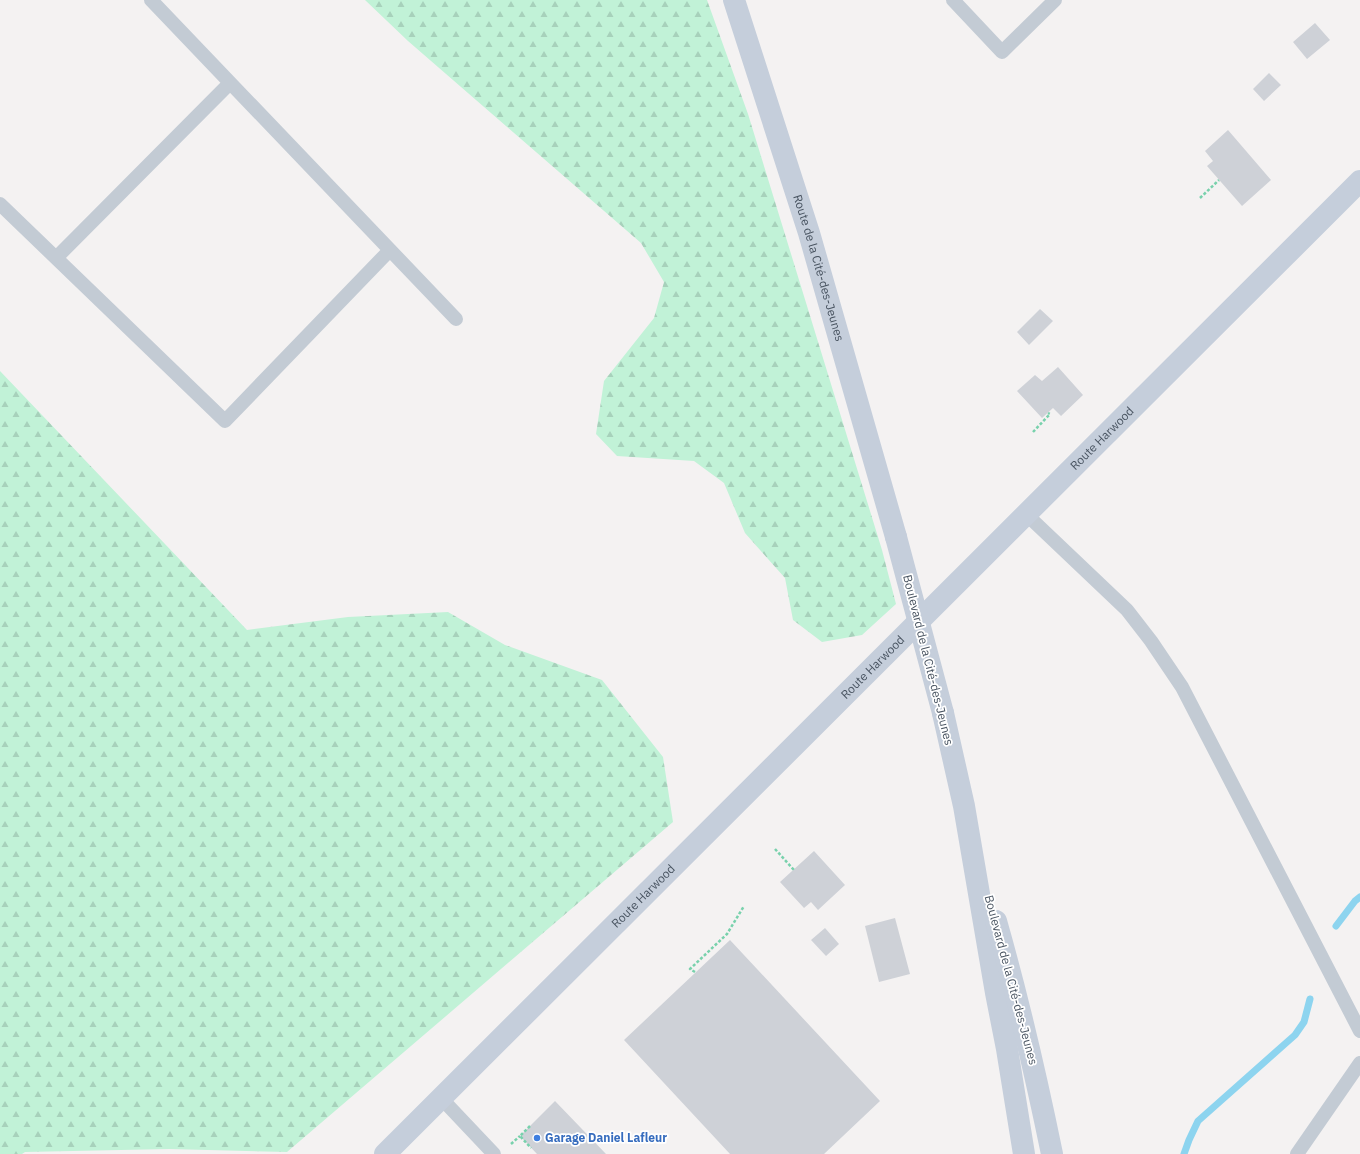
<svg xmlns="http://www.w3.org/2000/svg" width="1360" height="1154" font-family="'IBM Plex Sans',sans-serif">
	<defs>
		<pattern id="forest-firs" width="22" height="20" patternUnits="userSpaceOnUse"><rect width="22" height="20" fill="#c1f2d7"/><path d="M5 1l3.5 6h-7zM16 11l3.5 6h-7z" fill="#a7d1bb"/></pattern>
	</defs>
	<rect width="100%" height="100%" fill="#f4f2f2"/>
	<path fill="url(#forest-firs)" d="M365,0H707L748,114L882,550L896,604L862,635L822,642L793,620L785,578L745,533L724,483L694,461L617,456L596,434L604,381L654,318L664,282L641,243L408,41Z
		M0,371L247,630L348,617L448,612L505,645L602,680L663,757L673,822L287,1152L169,1149L25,1152L22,1154H0Z"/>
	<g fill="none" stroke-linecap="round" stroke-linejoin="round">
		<path stroke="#8dd4ef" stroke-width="7" d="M1336,926L1355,901L1360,897
			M1184,1154L1189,1140L1198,1121L1295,1035L1304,1022L1310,999"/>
	</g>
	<path fill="#ced1d7" d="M1315,23L1330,40L1307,59L1293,42Z
		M1269,73L1281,85L1264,101L1253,89Z
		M1228,130L1271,180L1242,206L1207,166L1213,161L1205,151Z
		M1040,309L1053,321L1029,345L1017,332Z
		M1058,367L1083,395L1061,416L1053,408L1042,418L1017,391L1035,375L1042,381Z
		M814,851L845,885L818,910L811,902L804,908L780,882Z
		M895,918L910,974L879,982L865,926Z
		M825,928L839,944L826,956L811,940Z
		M730,940L880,1101L824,1154H730L624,1040Z
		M555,1101L606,1154H537L520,1136Z"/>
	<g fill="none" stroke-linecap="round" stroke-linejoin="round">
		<path stroke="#78d1ac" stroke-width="2.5" stroke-dasharray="3 2" stroke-linecap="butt" d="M1200,198L1219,180
			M1033,432L1050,414L1048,413
			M775,849L794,870
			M695,972L690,969L727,934L744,906
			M530,1126L520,1136L531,1148
			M511,1144L520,1136"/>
		<path stroke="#c3cbd4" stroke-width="14" d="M151,0L456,319
			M953,0L1002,52L1055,0
			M0,204L225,421L390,250
			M56,258L230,83
			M1027,515L1127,610L1151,641L1182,687L1360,1031
			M441,1098L494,1154
			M1297,1154L1360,1063"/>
		<g stroke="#c5cedb" stroke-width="22">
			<path id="s1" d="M734,0L809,233L896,537"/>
			<path d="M943,713L964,806L996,993L1007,1049L1024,1154"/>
			<path d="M996,921C1018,998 1036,1076 1052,1154"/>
			<path id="s2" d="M385,1154L1360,181"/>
		</g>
		<path stroke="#c5cedb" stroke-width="22" d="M896,537L943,713"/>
	</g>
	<circle fill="#3f7fe0" stroke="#fff" stroke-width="1.5" cx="537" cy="1138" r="4"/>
	<g text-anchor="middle" stroke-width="3.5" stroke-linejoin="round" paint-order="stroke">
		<g font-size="12" fill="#495461" stroke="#fff">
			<text dy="4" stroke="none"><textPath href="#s1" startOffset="281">Route de la Cité-des-Jeunes</textPath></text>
			<text dy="4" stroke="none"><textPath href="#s2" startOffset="1013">Route Harwood</textPath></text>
			<text transform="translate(928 660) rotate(76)" y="4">Boulevard de la Cité-des-Jeunes</text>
			<text dy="4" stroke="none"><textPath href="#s2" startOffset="689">Route Harwood</textPath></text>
			<text dy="4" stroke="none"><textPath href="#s2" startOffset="365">Route Harwood</textPath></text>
			<text transform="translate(1011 980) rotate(75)" y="4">Boulevard de la Cité-des-Jeunes</text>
		</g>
		<g font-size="12" font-weight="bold" fill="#366cbe" stroke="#fff" text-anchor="start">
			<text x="545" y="1142">Garage Daniel Lafleur</text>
		</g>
	</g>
</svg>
